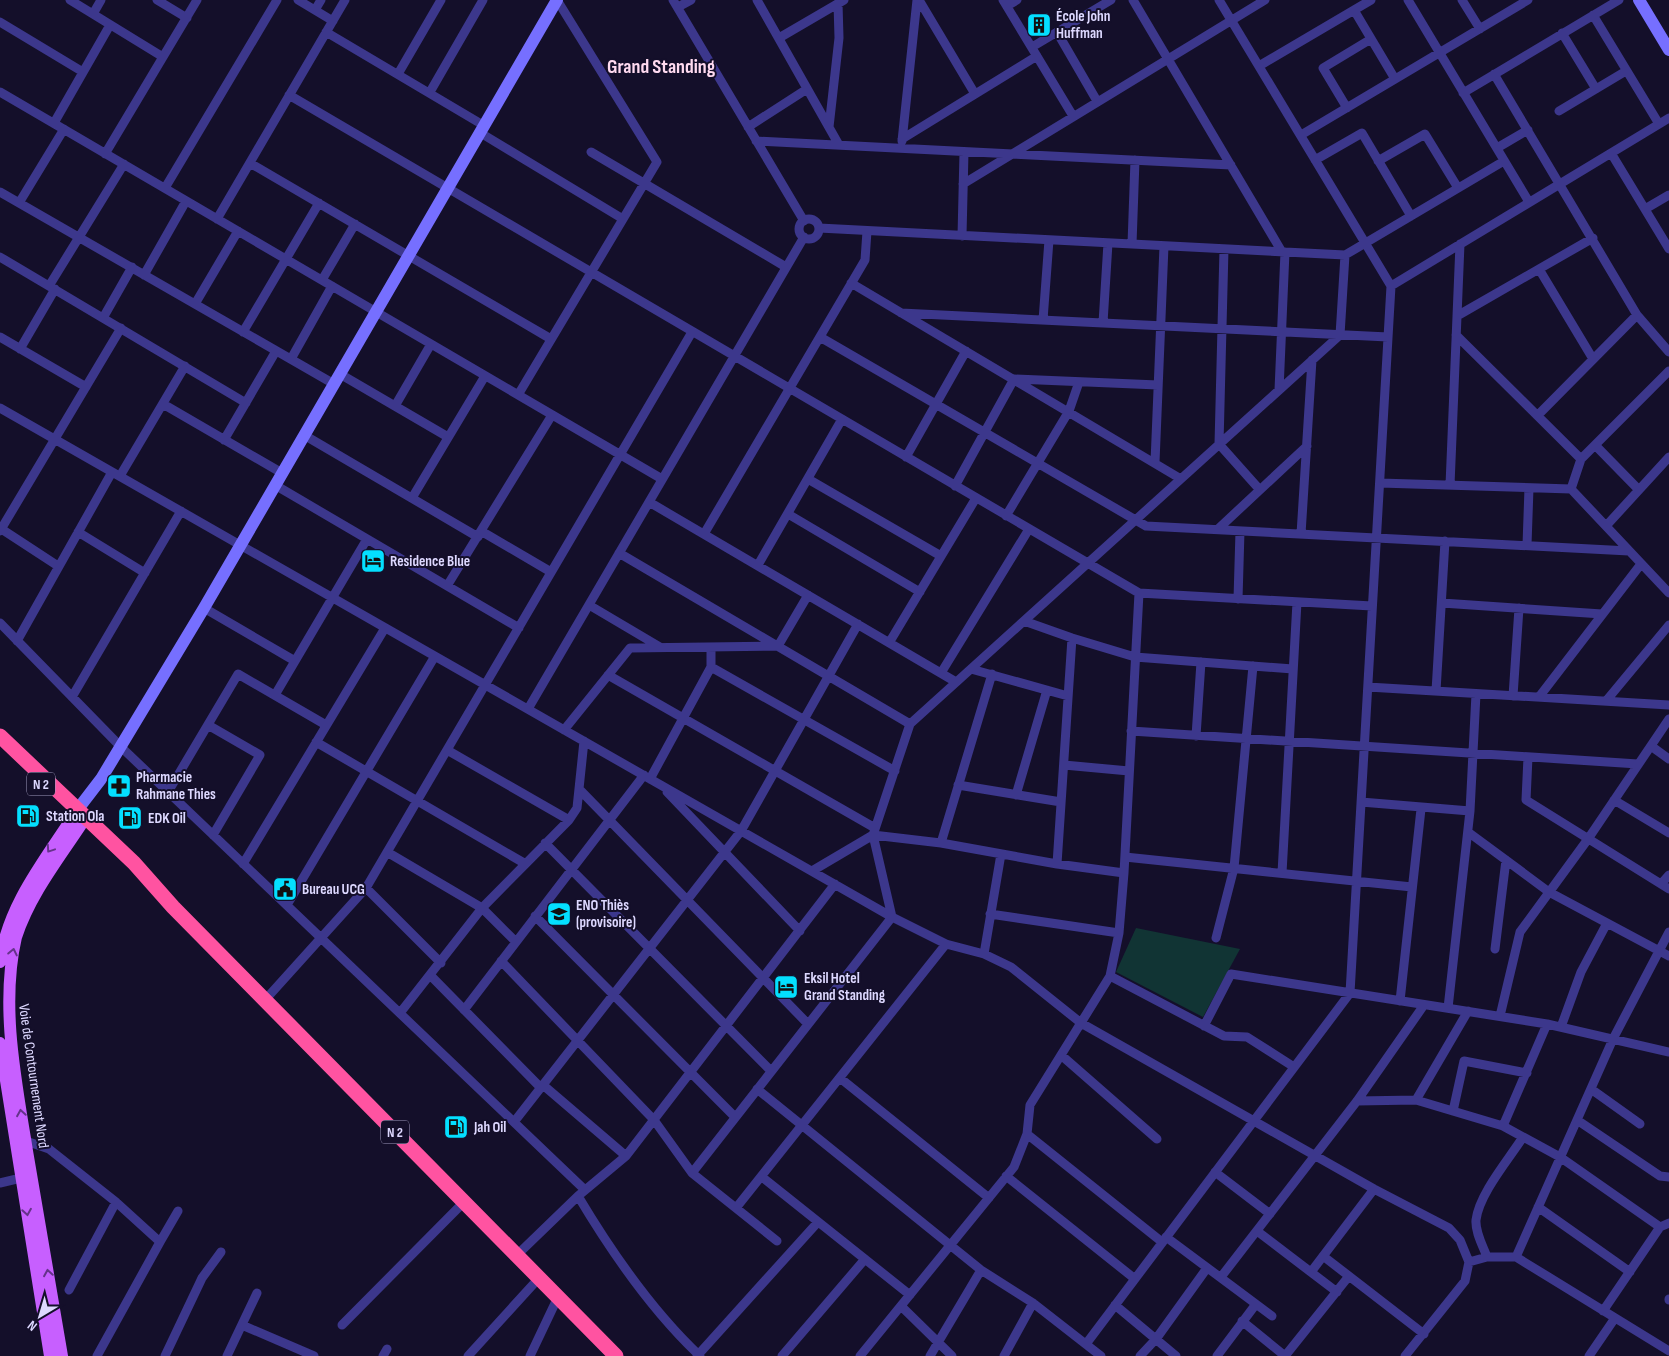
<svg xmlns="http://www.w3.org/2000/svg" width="1669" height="1356" font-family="'Sofia Sans Condensed',sans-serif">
	<rect width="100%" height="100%" fill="#140f2a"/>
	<path fill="#113434" d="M1136,928L1240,949L1203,1017L1116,972Z"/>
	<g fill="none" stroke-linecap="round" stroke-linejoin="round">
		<path stroke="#3c378c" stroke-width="9" d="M70,0L163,57
			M157,0L187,18
			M298,0L333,21
			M673,0L804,221
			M757,0L839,145
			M919,0L975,94
			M1003,0L1073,116
			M1133,0L1282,252
			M1408,0L1529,202
			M1462,0L1480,29
			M1007,6L1017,0
			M678,7L691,0
			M315,10L321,0
			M1354,10L1395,79
			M93,14L101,0
			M1593,15L1659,124
			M0,22L83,72
			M326,32L483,125
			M1057,32L1097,101
			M1562,33L1596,89
			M779,38L844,0
			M1032,47L1111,0
			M1259,66L1371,0
			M398,74L441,0
			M1494,74L1637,315L1669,352
			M0,92L662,479
			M430,92L483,0
			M1463,93L1619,0
			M289,95L1139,593L1372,606
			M1347,108L1323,68L1371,39
			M1559,111L1626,71
			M54,123L110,25
			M748,127L807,89
			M829,127L839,38L838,3
			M479,132L623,219
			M1301,135L1528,0
			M902,139L1037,56
			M756,141L1231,165
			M902,141L917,0
			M1497,148L1528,130
			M591,152L786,267
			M1611,153L1669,249
			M105,154L197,0
			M1315,160L1362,133L1411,216
			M1378,161L1425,134L1458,188
			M250,163L551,339
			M963,184L1265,0
			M165,188L277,0
			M0,192L334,384
			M19,203L64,129
			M1645,209L1669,195
			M217,219L345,0
			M799 229a10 10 0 1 1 20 0a10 10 0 1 1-20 0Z
			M819,228L1345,255L1504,161
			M962,236L964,152
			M1132,244L1135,160
			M1224,249L1219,444L1260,490
			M0,257L246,403
			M1539,269L1593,359
			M144,275L186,201
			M322,280L355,224
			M851,283L1181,479
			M49,286L124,164
			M1391,286L1669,118
			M195,304L238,231
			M901,313L1388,337
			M1457,316L1593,238
			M103,318L132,267
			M1043,320L1049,240
			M1103,323L1108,243
			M243,332L319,203
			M1456,335L1581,459
			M0,337L86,387
			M820,337L1146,526L1629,551
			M20,349L55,289
			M291,359L332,286
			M340,374L448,437
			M1279,390L1285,252
			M518,395L657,162L557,0
			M163,404L282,473
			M395,406L431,344
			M0,408L892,917L946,944L984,954L1011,967L1081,1023L1374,1189L1449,1228L1460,1240L1469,1262L1465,1281L1405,1356
			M1538,415L1637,315
			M304,435L478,537
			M224,440L276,351
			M1595,445L1639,490
			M906,457L966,351
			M1155,462L1164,246
			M120,476L185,366
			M808,479L941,556
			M1380,483L1571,489L1669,593
			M275,485L519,628
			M1450,485L1460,244
			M955,486L1014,379L1158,385
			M1571,489L1581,459L1669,371
			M412,498L485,376
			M649,502L956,682
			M788,514L920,592
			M1006,516L1069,411L1079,382
			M1606,526L1669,457
			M0,528L58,566
			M1218,529L1307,446
			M0,531L121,328
			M481,531L551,572
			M78,532L145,573
			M704,534L865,260L867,231
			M1301,534L1312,360
			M1527,545L1529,488
			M619,553L910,724
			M758,565L842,419
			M447,586L552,415
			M1238,599L1240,531
			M1442,603L1602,614
			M589,605L660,647
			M204,608L295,661
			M1024,621L1072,638L1135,657L1293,669
			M0,623L121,747L585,1190
			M17,641L112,472
			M889,643L976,498
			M711,667L895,771
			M971,669L1068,696
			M941,673L1029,529
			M608,675L875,828
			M1368,687L1669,705
			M1436,691L1445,541
			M275,695L367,539
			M1513,696L1519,608
			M72,697L181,511
			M1539,697L1641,564
			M1606,701L1669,625
			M528,709L804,237
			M208,725L260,755L213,835
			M564,730L630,648L778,646L808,595
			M1131,731L1638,764
			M1196,736L1201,662
			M316,742L524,863
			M1651,746L1669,759
			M447,750L569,820
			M1528,757L1526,800L1669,889
			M1064,765L1129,771
			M650,779L711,667V647
			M958,785L1061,802
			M580,790L808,1024
			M168,792L238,674L326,725
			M667,792L800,931
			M1016,795L1047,690
			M1614,800L1669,833
			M1361,802L1470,811
			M1468,832L1549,892L1669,956
			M545,843L771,1071
			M941,843L992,674
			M387,852L482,908L516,942
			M1125,857L1412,887
			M243,864L385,628
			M1057,864L1072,638
			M812,871L873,835L941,843L1057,864L1124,873
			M1282,873L1297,602
			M1661,884L1669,875
			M366,888L441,963
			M287,905L435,656
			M990,914L1119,933
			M535,916L735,1117
			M892,917L873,835L910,724L1340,335L1345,255
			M1216,938L1234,868L1253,666
			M1495,949L1506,860
			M984,954L1001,854
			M501,961L654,1120L692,1173L777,1241
			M431,976L541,1088
			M1110,976L1224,1036L1247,1037L1294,1067
			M265,1000L366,888L692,332
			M1400,1001L1421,809
			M1448,1008L1470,811L1476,694
			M464,1010L644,775
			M400,1013L482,908L569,820L577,808L584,741
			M1500,1016L1520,932L1588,839L1669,719
			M1204,1026L1231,974L1547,1024L1669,1052
			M1561,1027L1581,972L1607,923
			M1061,1055L1157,1139
			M840,1078L989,1198
			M543,1085L626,1156
			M757,1089L981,1270L1033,1303L1101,1356
			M1591,1089L1640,1124
			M1416,1100L1468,1011
			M1357,1101L1416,1100L1503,1126L1560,1157L1660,1227
			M1453,1111L1464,1061L1527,1073
			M1577,1120L1660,1176L1669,1177
			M514,1122L741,831L858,624
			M1503,1126L1547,1024
			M1027,1134L1162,1242
			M26,1141L49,1149L116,1202L160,1242L97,1356
			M1215,1172L1270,1214
			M692,1173L892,917
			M1006,1176L1135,1279
			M762,1177L910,1295
			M0,1183L21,1178
			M578,1196C612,1253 651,1310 700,1356
			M1538,1207L1630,1272
			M736,1208L946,944
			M1257,1231L1337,1292
			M1166,1237L1272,1316
			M160,1242L178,1211
			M517,1255L578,1196L626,1156L835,884
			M1323,1256L1424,1334
			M1487,1257C1483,1246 1475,1232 1476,1220C1479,1194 1509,1159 1523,1137
			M1516,1257L1613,1039L1669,932
			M1469,1262L1487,1257H1516L1669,1351
			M1311,1272L1374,1189
			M1221,1277L1357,1101L1424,1005
			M69,1290L116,1202
			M1669,1300V1299
			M1115,1305L1176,1356
			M901,1306L952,1356
			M1603,1311L1660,1227L1669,1223
			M1242,1321L1285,1356
			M242,1325L314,1356
			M342,1325L464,1202
			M1086,1344L1350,993L1391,286L1219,0
			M165,1356L202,1278L221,1252
			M227,1356L257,1293
			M383,1356L387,1349
			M468,1356L539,1278
			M530,1356L558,1297
			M697,1356L818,1222
			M782,1356L865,1259
			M860,1356L1014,1167L1027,1134L1030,1105L1110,976L1119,933L1124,873L1139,593
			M930,1356L981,1270
			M1004,1356L1033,1303
			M1140,1356L1156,1339L1207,1268
			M1217,1356L1256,1304
			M1285,1356L1349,1276
			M1589,1356L1615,1318"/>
		<path stroke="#766fff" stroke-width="12" d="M1639,0L1669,50
			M78,809L101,779L204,608L557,0"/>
		<path stroke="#c75fff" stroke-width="12" d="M0,962C8,903 47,858 78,809
			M0,1043L50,1356
			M62,1356C50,1288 39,1219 27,1151C16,1082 0,1006 16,937C31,892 61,856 86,817"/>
		<path stroke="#ff53a1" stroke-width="15" d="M0,736L134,863L173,907L616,1356"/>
	</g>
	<defs><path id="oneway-chevron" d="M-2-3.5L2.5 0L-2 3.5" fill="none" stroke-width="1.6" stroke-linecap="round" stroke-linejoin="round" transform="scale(1.25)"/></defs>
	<g stroke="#65338a">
		<use href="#oneway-chevron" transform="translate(50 849) rotate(124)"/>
		<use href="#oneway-chevron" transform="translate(13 952) rotate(-78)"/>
		<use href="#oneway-chevron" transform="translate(21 1113) rotate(-99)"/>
		<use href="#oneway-chevron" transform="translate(27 1212) rotate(81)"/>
		<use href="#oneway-chevron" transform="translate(48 1273) rotate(-99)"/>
	</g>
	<defs>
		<symbol id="building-square" viewBox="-11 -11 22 22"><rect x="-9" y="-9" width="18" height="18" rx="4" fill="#04dfff" stroke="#140f2a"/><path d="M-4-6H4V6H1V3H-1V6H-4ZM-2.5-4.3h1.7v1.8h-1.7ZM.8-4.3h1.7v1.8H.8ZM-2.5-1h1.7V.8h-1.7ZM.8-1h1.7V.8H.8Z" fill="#111"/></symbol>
		<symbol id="hotel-square" viewBox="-11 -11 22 22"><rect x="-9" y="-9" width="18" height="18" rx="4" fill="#04dfff" stroke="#140f2a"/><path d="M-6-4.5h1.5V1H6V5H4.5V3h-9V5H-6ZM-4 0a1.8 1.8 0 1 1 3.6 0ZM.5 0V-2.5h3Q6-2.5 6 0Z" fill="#111"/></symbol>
		<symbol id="pharmacy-square" viewBox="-11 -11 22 22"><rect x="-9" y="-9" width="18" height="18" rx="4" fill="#04dfff" stroke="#140f2a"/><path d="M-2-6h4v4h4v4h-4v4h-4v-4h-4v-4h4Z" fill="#111"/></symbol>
		<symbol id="fuel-square" viewBox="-11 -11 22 22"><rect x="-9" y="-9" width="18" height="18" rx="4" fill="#04dfff" stroke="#140f2a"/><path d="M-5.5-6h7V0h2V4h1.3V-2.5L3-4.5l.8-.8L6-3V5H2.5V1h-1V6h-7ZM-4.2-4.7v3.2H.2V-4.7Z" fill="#111"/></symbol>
		<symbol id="civic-square" viewBox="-11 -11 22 22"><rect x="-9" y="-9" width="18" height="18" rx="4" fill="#04dfff" stroke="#140f2a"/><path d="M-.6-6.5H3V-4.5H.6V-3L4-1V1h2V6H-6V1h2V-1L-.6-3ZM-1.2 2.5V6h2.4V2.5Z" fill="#111"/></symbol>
		<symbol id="university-square" viewBox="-11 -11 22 22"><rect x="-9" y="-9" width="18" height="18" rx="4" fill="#04dfff" stroke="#140f2a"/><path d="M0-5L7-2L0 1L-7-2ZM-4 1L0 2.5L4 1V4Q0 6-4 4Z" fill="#111"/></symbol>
	</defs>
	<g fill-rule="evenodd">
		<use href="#building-square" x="1025" y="11" width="28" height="28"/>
		<use href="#hotel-square" x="359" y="547" width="28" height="28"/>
		<use href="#pharmacy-square" x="105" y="772" width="28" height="28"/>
		<use href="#fuel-square" x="14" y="802" width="28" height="28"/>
		<use href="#fuel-square" x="116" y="804" width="28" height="28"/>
		<use href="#civic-square" x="271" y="875" width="28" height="28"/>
		<use href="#university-square" x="545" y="900" width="28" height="28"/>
		<use href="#hotel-square" x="772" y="973" width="28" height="28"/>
		<use href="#fuel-square" x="442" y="1113" width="28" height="28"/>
	</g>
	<g text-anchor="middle" stroke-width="4" stroke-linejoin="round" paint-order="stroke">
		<g fill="#140f2a" stroke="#a19cbf" stroke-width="1">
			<rect x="27" y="772.5" width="28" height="23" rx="4"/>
			<rect x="381" y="1120.5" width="28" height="23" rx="4"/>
		</g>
		<g font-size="14" font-weight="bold" fill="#ddd8ff">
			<text x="41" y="789">N 2</text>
			<text x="395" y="1137">N 2</text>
		</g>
		<g font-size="15" font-weight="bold" fill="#ddd8ff" stroke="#140f2a" text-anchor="start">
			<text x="1056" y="21">École John<tspan x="1056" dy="17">Huffman</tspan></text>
			<text x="390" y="566">Residence Blue</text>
			<text x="136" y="782">Pharmacie<tspan x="136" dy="17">Rahmane Thies</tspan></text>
			<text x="46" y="821">Station Ola</text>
			<text x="148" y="823">EDK Oil</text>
			<text x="302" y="894">Bureau UCG</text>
			<text x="576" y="910">ENO Thiès<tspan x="576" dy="17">(provisoire)</tspan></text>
			<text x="804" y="983">Eksil Hotel<tspan x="804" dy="17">Grand Standing</tspan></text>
			<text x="474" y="1132">Jah Oil</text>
		</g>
		<g font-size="15" fill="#ddd8ff" stroke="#140f2a">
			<text transform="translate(34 1076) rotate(82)" y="5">Voie de Contournement Nord</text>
		</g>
		<g font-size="20" font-weight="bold" fill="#ffdaf0" stroke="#140f2a">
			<text x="661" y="73">Grand Standing</text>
		</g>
	</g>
	<g transform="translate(40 1316) rotate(218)" stroke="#140f2a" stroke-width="4" paint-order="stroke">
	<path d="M0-4L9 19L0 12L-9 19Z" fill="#ddd8ff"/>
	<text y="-8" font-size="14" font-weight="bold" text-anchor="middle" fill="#ddd8ff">N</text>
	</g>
</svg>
